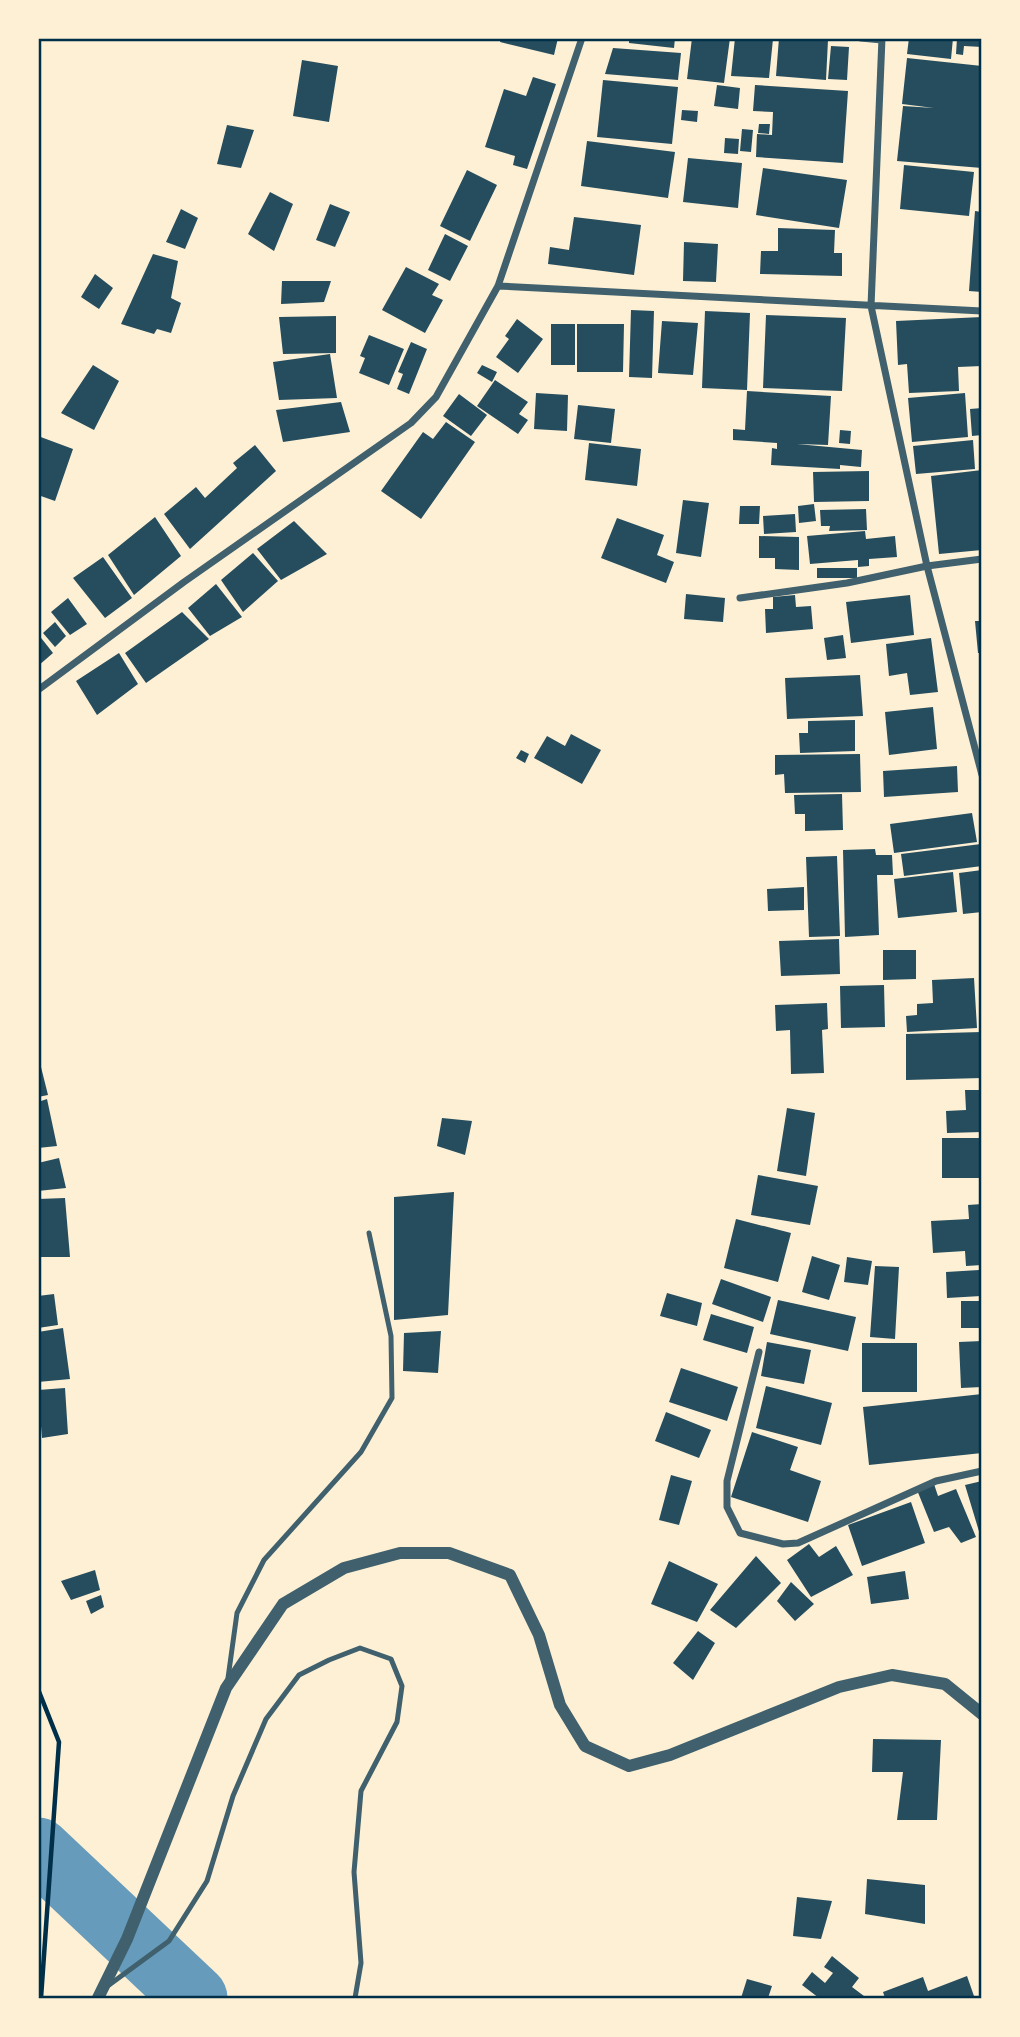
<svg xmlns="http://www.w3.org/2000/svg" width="1020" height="2037" font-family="'Alegreya Sans',sans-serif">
	<rect width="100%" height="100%" fill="#fdf0d5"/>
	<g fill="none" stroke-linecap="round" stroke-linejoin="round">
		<path stroke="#669bbc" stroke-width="65" d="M38,1850L195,1998"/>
	</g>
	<path fill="#264d5e" d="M501,38H558L554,55L500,42Z
		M629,38H675L674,48L629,43Z
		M692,38H730L724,83L687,79Z
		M735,38L773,39L769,78L731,76Z
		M779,38L828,40L826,80L776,76Z
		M909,38H953L951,59L907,54Z
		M957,38H982V47L964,46L963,55L956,54Z
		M831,46L849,47L847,80L828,79Z
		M613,48L681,53L678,80L605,74Z
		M907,58L982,66V168L897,161L903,106L934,108L902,104Z
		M302,60L338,66L329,122L293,116Z
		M533,77L556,84L527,169L513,165L515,156L485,147L504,89L526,96Z
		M603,80L678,87L672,144L597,137Z
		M717,85L740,88L738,109L714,106Z
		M755,85L848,91L843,163L756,157L757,134L772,135L773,112L753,111Z
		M682,110L698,111L697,122L681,120Z
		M759,124H770L769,134L758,133Z
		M227,125L254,130L241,168L217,164Z
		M742,129L753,130L751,152L740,151Z
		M725,138L739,139L738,154L724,153Z
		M587,141L675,152L668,198L581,186Z
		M688,158L742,163L738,208L683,202Z
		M904,165L974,172L969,216L900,209Z
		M763,168L847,180L839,228L756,215Z
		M467,170L497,185L470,241L440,226Z
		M270,192L293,204L274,251L248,234Z
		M330,204L350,212L335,247L316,240Z
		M181,209L198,218L185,249L166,242Z
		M975,211L982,212V292L969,291Z
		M574,217L641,225L634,275L548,264L550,247L569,250Z
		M778,228L835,230L834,253H842V276L760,274L761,251H778Z
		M445,234L468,246L450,281L428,270Z
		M684,242L718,244L716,282L683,281Z
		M153,254L178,261L171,298L181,303L171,333L157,329L154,334L121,324Z
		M406,267L439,284L432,295L443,300L425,333L382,310Z
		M95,274L113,288L99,309L81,297Z
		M282,281H331L324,302L281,304Z
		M631,310L654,311L652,378L629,377Z
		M705,311L750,313L747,390L702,388Z
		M766,315L846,318L842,391L763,388Z
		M336,316V353L283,354L279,317Z
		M982,317V366L958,367L959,391L909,393L907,364L898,365L896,321Z
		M517,319L543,339L518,373L496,357L509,339L505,336Z
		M662,321L698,323L693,375L658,373Z
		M551,324H575V365H551Z
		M577,324H624L623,372H577Z
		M369,335L404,349L389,385L359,373L365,358L360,356Z
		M411,342L427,349L409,394L397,389L403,374L398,372Z
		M330,354L337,398L279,400L273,362Z
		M93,365L119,381L94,430L61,413Z
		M482,365L497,372L492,382L477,373Z
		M495,380L528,402L519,414L528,420L518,434L477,406Z
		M747,391L831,396L828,445L797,444L862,450L861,467L840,465V469L771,465L772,448L777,449V443L733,440V429L745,430Z
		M536,393L568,395L567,431L534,429Z
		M965,393L968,437L912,442L908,398Z
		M459,394L487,415L471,436L443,416Z
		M341,402L350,432L283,442L276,410Z
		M578,405L615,409L611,443L574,439Z
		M982,408V435L972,436L970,409Z
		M446,422L475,442L421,519L381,491L423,432L433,439Z
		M840,430L851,431L850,444L839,443Z
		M38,436L73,449L55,501L38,495Z
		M973,440L975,469L916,474L913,446Z
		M589,443L641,449L637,486L585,480Z
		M255,445L276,471L190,549L164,514L196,487L205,498L237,468L233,463Z
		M982,470V550L939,554L931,476Z
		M869,471V501L814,502L813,472Z
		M683,500L709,503L701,557L676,553Z
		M814,504L816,521L799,523L798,506Z
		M740,506H760L759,524H739Z
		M866,509L867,530L829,531L830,526H821L820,510Z
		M795,514L796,532L764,534L763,516Z
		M155,517L181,556L134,595L108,555Z
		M617,518L664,535L657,555L674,562L666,583L601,558Z
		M294,521L327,554L281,580L257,549Z
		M865,531L866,539L895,536L897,557L869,559V566L858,567V560L810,564L807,536Z
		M759,536L799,537V570L775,569V558H759Z
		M253,553L278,581L243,612L221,580Z
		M103,557L132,598L105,618L73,578Z
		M817,568H857V578H817Z
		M216,584L242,617L210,636L188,608Z
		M686,594L725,598L723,622L684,619Z
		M795,595L796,607L811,606L813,629L766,633L765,609H773V597Z
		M910,595L914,635L851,643L846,602Z
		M68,598L87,624L70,635L51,612Z
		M182,612L209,639L146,683L125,653Z
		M975,621H982V653H978Z
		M55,622L66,636L55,647L43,633Z
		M38,634L53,653L38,666Z
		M843,635L846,658L827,660L824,638Z
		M931,638L938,692L910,695L907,673L889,676L886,644Z
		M119,653L138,684L97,715L76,681Z
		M860,675L863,716L787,719L785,678Z
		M933,707L937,749L889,755L885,712Z
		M855,720V751L800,753L799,733H808V721Z
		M571,734L601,750L582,784L534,758L547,736L565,746Z
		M521,750L529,754L525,763L516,758Z
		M860,754L861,792L785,793L784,774L775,775V755Z
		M957,766L958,792L884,797L883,771Z
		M842,794L843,830L805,831V814H795L794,795Z
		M972,813L977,842L894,853L890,824Z
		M981,844L982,866L904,876L901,854Z
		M875,849L876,855H892L893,875H877L879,935L845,937L843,850Z
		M837,856L840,936L809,937L806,857Z
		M982,870V912L963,914L959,873Z
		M953,872L957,912L898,918L894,879Z
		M804,887V910L768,911L767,889Z
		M839,939L840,974L781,976L779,941Z
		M883,950H916V979L883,980Z
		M974,978L977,1028L907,1032L906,1016L917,1015V1004L933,1003L932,980Z
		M884,985L885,1027L841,1028L840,986Z
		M827,1003L828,1029L822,1030L824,1073L791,1074L790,1030L776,1031L775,1005Z
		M982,1032V1078L906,1080V1034Z
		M41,1067L48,1095L38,1097V1068Z
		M965,1090H982V1132L947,1133L946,1111L966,1110Z
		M47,1099L57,1146L38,1148V1102Z
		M787,1108L815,1113L806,1176L777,1171Z
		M442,1118L472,1121L465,1155L437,1146Z
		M942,1138H982V1178H942Z
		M59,1158L66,1188L38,1191V1163Z
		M758,1175L818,1186L810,1225L751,1215Z
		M454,1192L448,1315L394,1320V1197Z
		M65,1198L70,1257H38V1199Z
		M982,1204V1265L966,1266L965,1251L933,1253L931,1221L969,1219L968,1205Z
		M736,1219L791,1233L778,1282L724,1268Z
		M812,1256L840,1265L829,1300L802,1292Z
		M847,1257L872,1261L868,1285L844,1282Z
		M875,1266L899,1267L895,1339L870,1337Z
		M979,1270L981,1296L947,1298L946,1272Z
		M721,1279L771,1297L763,1322L712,1304Z
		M667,1293L702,1303L697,1326L660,1316Z
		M54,1294L58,1325L38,1328V1296Z
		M778,1300L856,1317L848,1351L770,1334Z
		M961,1301H982V1328H961Z
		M711,1314L754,1327L747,1353L703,1340Z
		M63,1328L70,1379L38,1382V1332Z
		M441,1331L438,1373L403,1371L404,1333Z
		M982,1341V1387L961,1388L959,1342Z
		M767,1342L811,1350L804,1384L761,1376Z
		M862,1343H917V1392H862Z
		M681,1368L738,1387L727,1421L669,1402Z
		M766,1386L832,1403L821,1445L756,1428Z
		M65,1388L68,1434L42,1438L38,1390Z
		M982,1394V1453L869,1465L863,1407Z
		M666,1412L711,1430L699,1458L655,1441Z
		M752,1432L798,1447L790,1470L821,1481L808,1522L731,1497Z
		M671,1475L692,1481L679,1525L659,1520Z
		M982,1481V1538H981L965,1485Z
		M934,1484L938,1496L956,1489L976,1537L961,1543L949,1527L934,1532L917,1490Z
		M911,1502L925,1543L862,1566L848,1525Z
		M809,1544L819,1557L836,1546L853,1575L811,1597L787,1560Z
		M756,1556L781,1583L736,1628L710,1610Z
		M669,1561L718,1584L697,1622L651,1604Z
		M95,1570L100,1590L71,1600L61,1581Z
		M905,1571L909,1599L871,1604L867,1577Z
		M791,1582L814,1604L795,1621L777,1601Z
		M101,1595L104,1607L91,1614L86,1601Z
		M698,1631L715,1643L693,1680L673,1663Z
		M873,1739L941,1740L937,1820H897L903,1772H872Z
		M867,1879L925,1885V1924L865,1914Z
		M797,1897L832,1901L821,1939L793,1936Z
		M832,1956L859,1978L852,1987L864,1996L861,1998H819L802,1985L812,1972L825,1983L833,1973L824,1967Z
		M967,1976L974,1996L967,1998H923L921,1996L914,1998H885L883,1992L923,1977L928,1991Z
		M747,1979L772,1986L768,1998H741Z"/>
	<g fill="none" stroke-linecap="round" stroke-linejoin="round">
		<path stroke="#003049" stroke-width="4.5" d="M38,1689L59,1742L41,1998"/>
		<path stroke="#3f606c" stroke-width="5" d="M228,1678L237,1613L264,1560L361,1452L392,1398L391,1336L369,1233
			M109,1985L169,1941L207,1881L233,1796L266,1719L299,1675L329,1660L360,1648L391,1659L402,1686L397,1722L361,1791L354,1872L361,1963L355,1998"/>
		<path stroke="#3f606c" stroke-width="7" d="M861,38L882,40
			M882,38L871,306L927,566L982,775
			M498,286L982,311
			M740,598L847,583L927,566L982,559
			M38,690L184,582L411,423L436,397L498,286L582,38
			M759,1352L727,1481V1507L740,1533L783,1544L798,1543L936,1481L982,1471"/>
		<path stroke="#3f606c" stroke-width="12" d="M98,1998L127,1939L226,1688L283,1604L344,1568L400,1553H449L510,1575L539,1635L560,1705L585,1746L629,1766L670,1755L839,1687L892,1675L945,1684L982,1714"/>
	</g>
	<rect width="1020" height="2037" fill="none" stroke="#fdf0d5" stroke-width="80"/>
	<rect x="40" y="40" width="940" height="1957" fill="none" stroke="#003049" stroke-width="2.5"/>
</svg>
